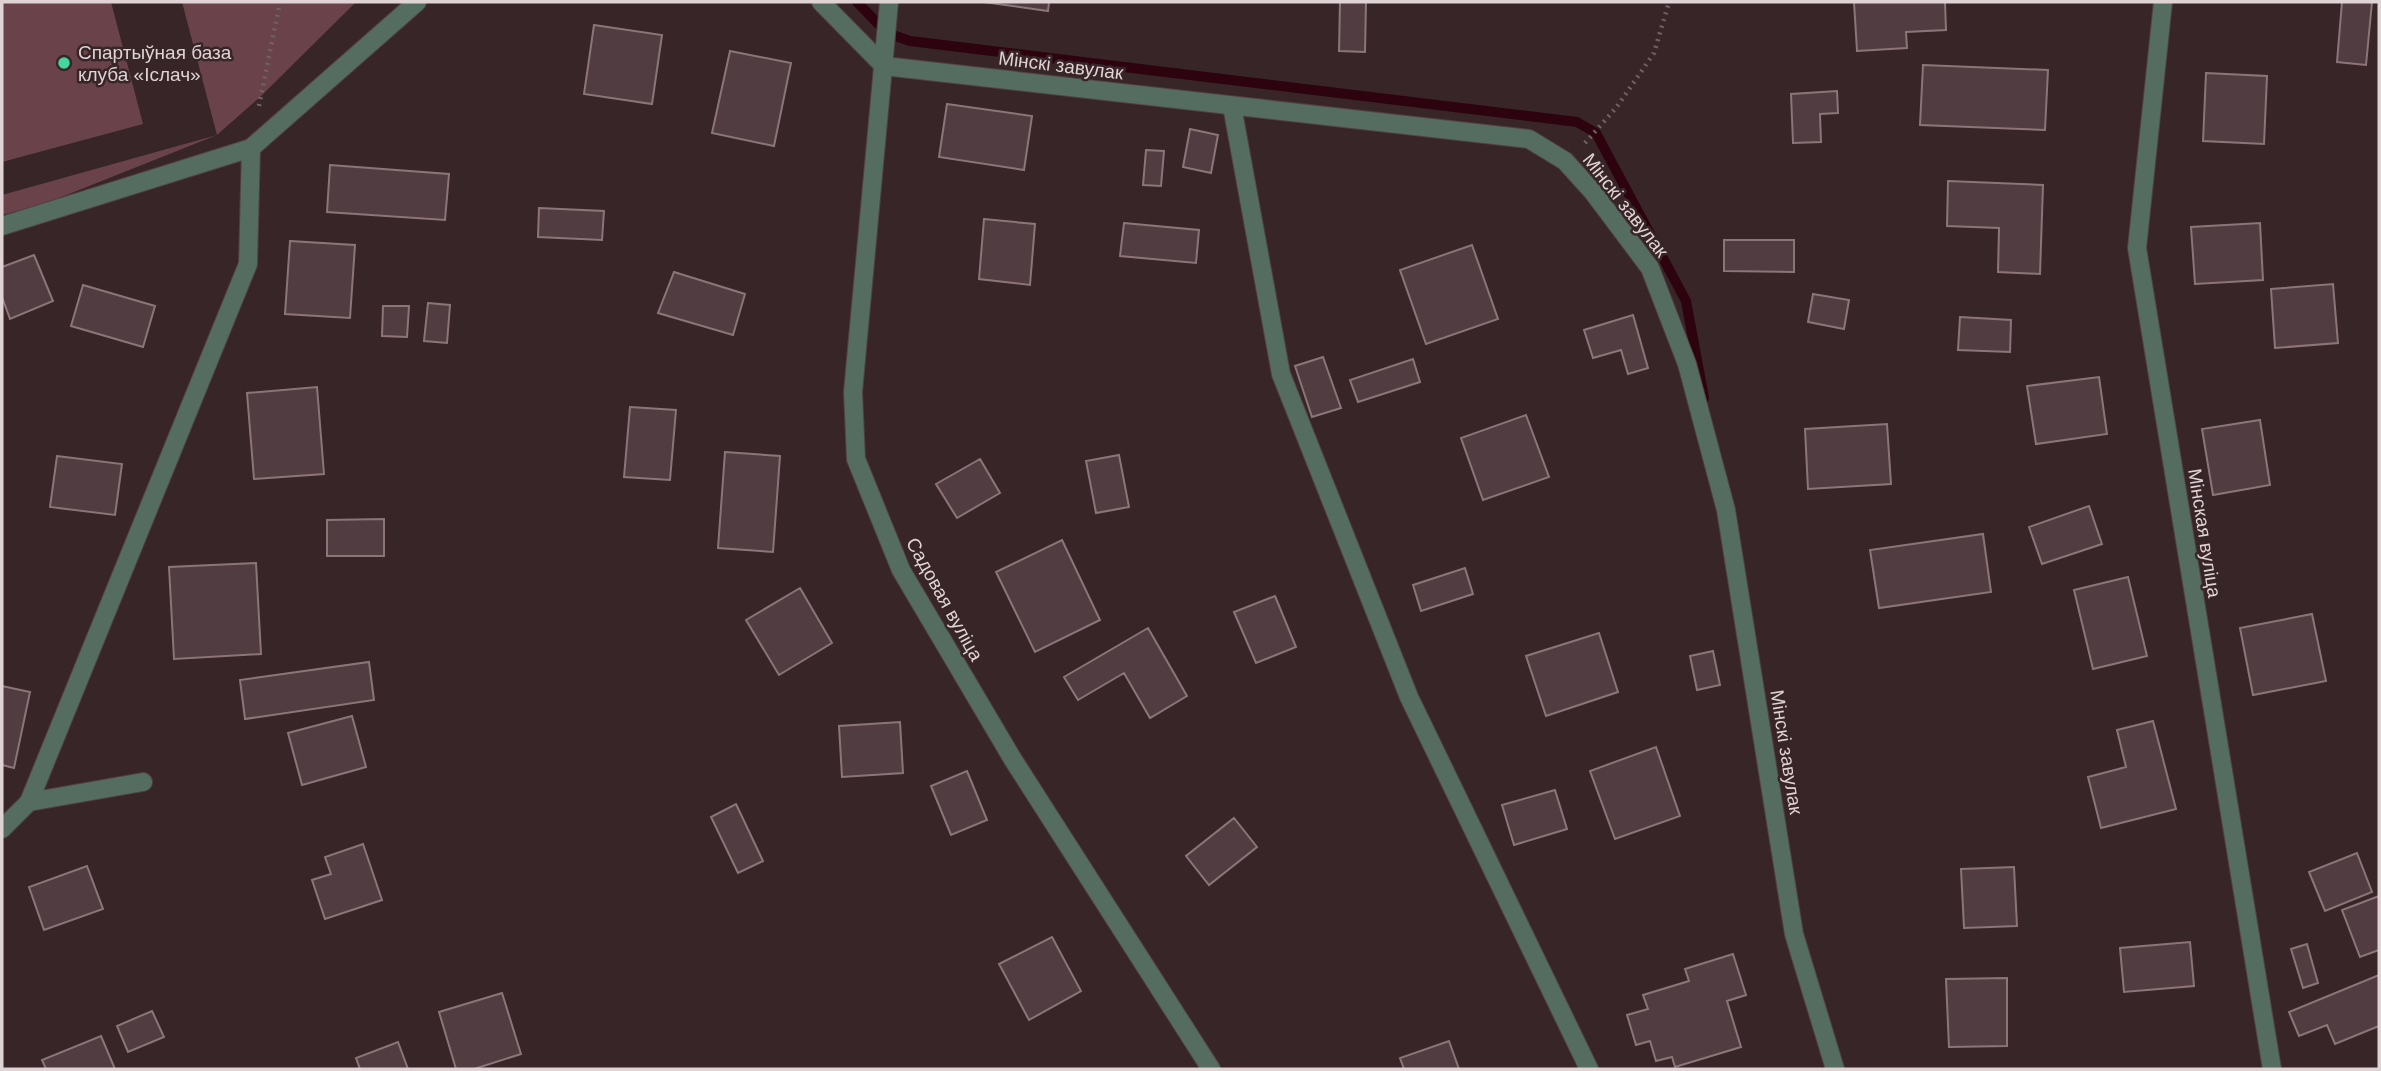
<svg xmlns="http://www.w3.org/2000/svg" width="2381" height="1071" font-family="Arial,sans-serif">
	<rect width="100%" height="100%" fill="#372528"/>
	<path fill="#6a434a" d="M2,2H111L143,124L2,162Z
		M182,2H356L260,97L217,135L44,204L2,215V195L217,135Z"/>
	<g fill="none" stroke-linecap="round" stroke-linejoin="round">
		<path stroke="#2e0310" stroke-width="10" d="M857,2L887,33L910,41L1577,122L1596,133L1686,301L1704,398"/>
	</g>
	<path fill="#513d41" stroke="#8b7578" stroke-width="2" d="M983,2H1049L1048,11Z
		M1340,2H1366L1365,52L1339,51Z
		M1854,2H1945L1946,30L1906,32L1907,48L1857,51Z
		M2342,2H2372L2366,65L2337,62Z
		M594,25L662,35L652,104L584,94Z
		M730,51L791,63L774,146L712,133Z
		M1923,65L2048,70L2045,130L1920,125Z
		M2206,73L2267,76L2264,144L2203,141Z
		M1837,91L1838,113L1820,114L1821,142L1793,143L1791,94Z
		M947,104L1032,116L1024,170L939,157Z
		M1190,129L1218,135L1211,173L1183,167Z
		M1146,150L1164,151L1161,186L1143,185Z
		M330,165L449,174L445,220L327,212Z
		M1948,181L2043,185L2040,274L1998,272L1999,228L1947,226Z
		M539,208L604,211L602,240L538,237Z
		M984,219L1035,224L1030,285L979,279Z
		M1124,223L1199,230L1196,263L1120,256Z
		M2260,223L2263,280L2195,284L2191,227Z
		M1724,240H1794V272L1724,271Z
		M290,241L355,245L350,318L285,314Z
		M1472,245L1498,319L1426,344L1400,270Z
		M34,255L53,301L10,319L2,297V267Z
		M674,272L745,294L733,335L658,313Z
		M2333,284L2338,343L2275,348L2271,289Z
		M83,285L155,306L143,347L71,326Z
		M1813,294L1849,300L1844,329L1808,322Z
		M428,303L450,305L447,343L424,341Z
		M383,306H409L407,337L382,336Z
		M1633,315L1648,368L1628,374L1621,350L1593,358L1584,330Z
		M1960,317L2011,320L2010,352L1958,350Z
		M1323,357L1341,408L1312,417L1295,366Z
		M1413,359L1420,382L1358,402L1350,380Z
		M2099,377L2107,434L2036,444L2027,386Z
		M317,387L324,474L254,479L247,393Z
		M630,407L676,410L670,480L624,477Z
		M1526,415L1549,477L1483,500L1461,438Z
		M2260,420L2270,485L2213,495L2202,429Z
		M1887,424L1891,484L1808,489L1805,429Z
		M725,452L780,456L773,552L718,548Z
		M1119,455L1129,507L1096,513L1086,461Z
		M57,456L122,464L115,515L50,507Z
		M980,459L1000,493L957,518L936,484Z
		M2089,506L2102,544L2042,564L2029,527Z
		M384,519V556H327V520Z
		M1983,534L1991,592L1879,608L1870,550Z
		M1062,540L1100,620L1035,652L996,572Z
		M256,563L261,654L174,659L169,567Z
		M1465,568L1473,594L1421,611L1413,585Z
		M2128,577L2147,656L2093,669L2074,590Z
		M800,588L832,643L779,675L746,620Z
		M1275,596L1296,647L1256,663L1234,612Z
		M2312,614L2326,681L2253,695L2240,628Z
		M1148,628L1187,696L1150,718L1124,673L1078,700L1064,677Z
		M1599,633L1618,692L1546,716L1526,656Z
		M1713,651L1720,685L1697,690L1690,656Z
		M369,662L374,700L245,719L240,680Z
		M2,686L30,692L14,768L2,765Z
		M352,716L366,767L302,785L288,733Z
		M2153,721L2176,809L2101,828L2088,777L2126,767L2117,730Z
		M900,722L903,773L842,777L839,726Z
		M1656,747L1680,816L1615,839L1590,771Z
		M967,771L987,820L951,835L931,786Z
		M1555,790L1567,829L1514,845L1502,805Z
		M736,804L763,861L738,873L711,817Z
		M1234,818L1257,847L1209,885L1186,856Z
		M363,844L382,900L325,919L312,880L331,874L325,857Z
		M2357,853L2372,892L2325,911L2309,872Z
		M87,866L103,909L44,930L29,887Z
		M2014,867L2017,926L1964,928L1961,869Z
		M2379,896V950L2360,957L2342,910Z
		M1052,937L1081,991L1029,1020L999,964Z
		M2190,942L2194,986L2124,992L2120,948Z
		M2307,944L2318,983L2303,988L2291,949Z
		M1733,954L1746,995L1727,1001L1741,1047L1675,1067L1672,1057L1656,1061L1650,1041L1636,1045L1627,1015L1648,1009L1643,995L1689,981L1685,969Z
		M2379,975V1026L2335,1044L2327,1025L2299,1036L2289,1012Z
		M2007,978V1046L1949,1047L1946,979Z
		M502,993L521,1054L474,1069H456L439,1012Z
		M152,1011L164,1037L128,1052L117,1026Z
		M101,1036L115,1069H46L42,1060Z
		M1449,1041L1459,1069H1404L1400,1058Z
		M398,1042L408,1069H360L356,1058Z"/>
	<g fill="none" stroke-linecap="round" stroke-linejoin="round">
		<defs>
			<path id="minor" d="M821,2L884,66L1529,139L1565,161L1593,192L1650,268L1687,364L1726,510L1794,934L1835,1069
				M889,2L853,392L856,459L901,570L1012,758L1211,1069
				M2163,2L2137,248L2272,1069
				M1232,106L1281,374L1409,697L1589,1069
				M2,226L251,148L417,2
				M29,802L143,782
				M2,829L29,802L248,264L251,148"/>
		</defs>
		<use href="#minor" stroke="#524144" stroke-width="20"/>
		<path stroke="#716164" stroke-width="4.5" stroke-dasharray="2 5" stroke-linecap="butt" d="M259,106L280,2
			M1585,143L1616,108L1654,53L1669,2"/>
		<use href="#minor" stroke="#556c61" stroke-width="18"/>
	</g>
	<circle fill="#44d49f" stroke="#372528" stroke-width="2.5" cx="64" cy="63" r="7"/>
	<g text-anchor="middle" stroke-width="5" stroke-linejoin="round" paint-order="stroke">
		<g font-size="19" fill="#dfd3d5" stroke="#372528" text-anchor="start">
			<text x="78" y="59">Спартыўная база<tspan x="78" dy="22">клуба «Іслач»</tspan></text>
		</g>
		<g font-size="19" fill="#dfd3d5" stroke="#372528">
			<text transform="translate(1061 65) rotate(7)" y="7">Мінскі завулак</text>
			<text transform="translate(1626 205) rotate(52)" y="7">Мінскі завулак</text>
			<text transform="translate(2205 533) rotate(81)" y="7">Мінская вуліца</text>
			<text transform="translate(945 599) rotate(61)" y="7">Садовая вуліца</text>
			<text transform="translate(1787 752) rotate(81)" y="7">Мінскі завулак</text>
		</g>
	</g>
	<rect width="2381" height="1071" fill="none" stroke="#dfd3d5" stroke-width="7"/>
</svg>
